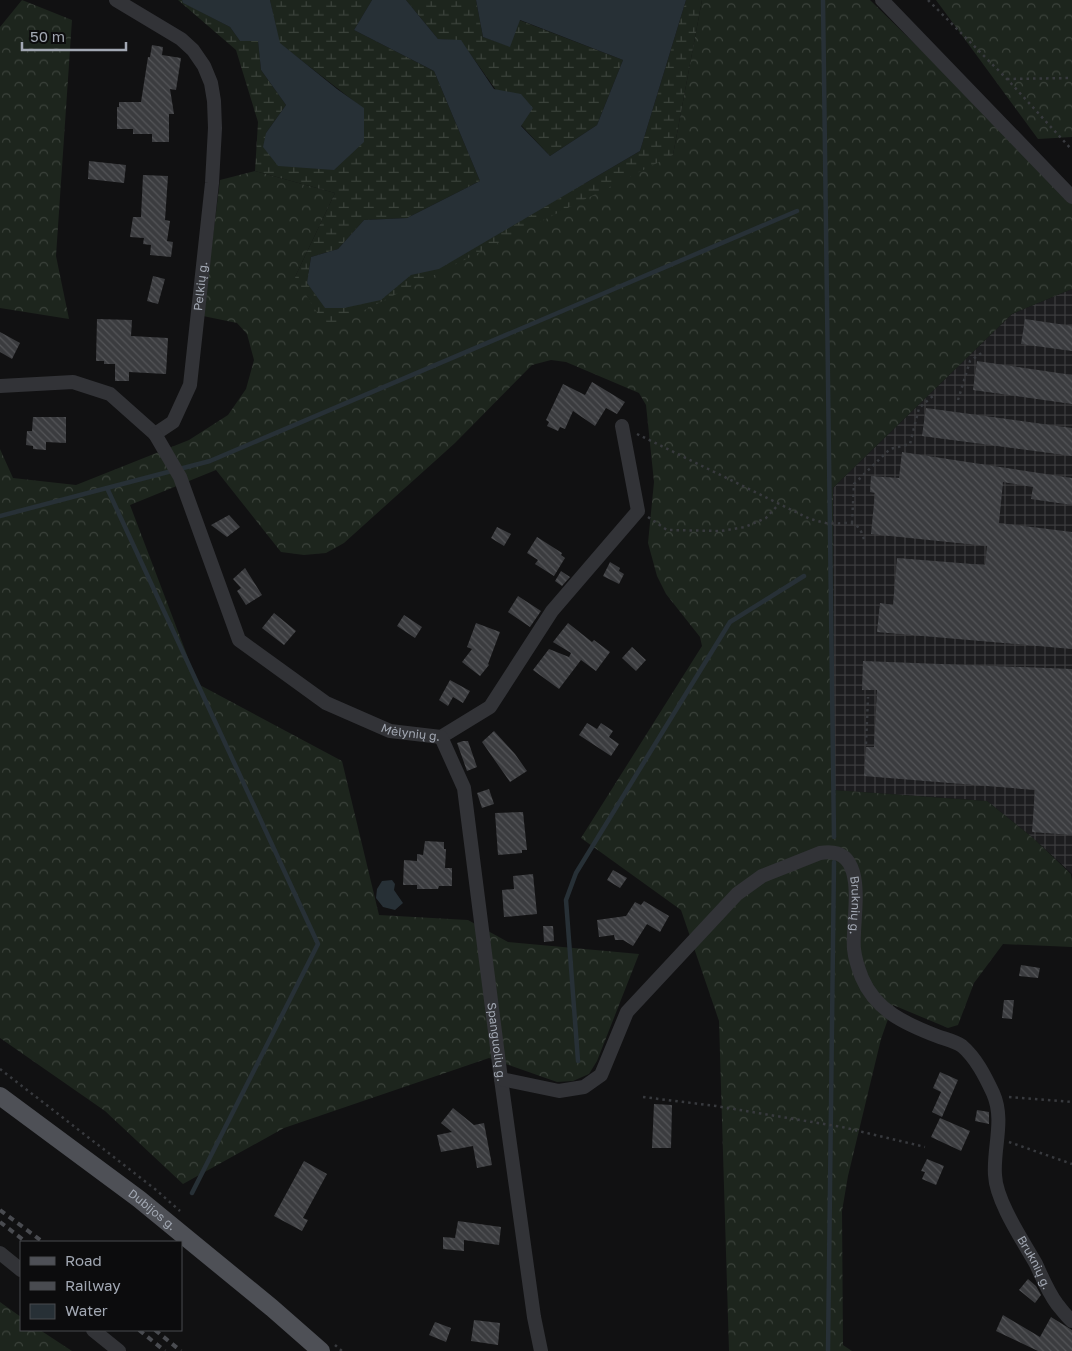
<svg xmlns="http://www.w3.org/2000/svg" width="1072" height="1351" font-family="'Golos Text',sans-serif">
	<defs>
		<pattern id="industrial-grid" width="8" height="8" patternUnits="userSpaceOnUse" patternTransform="scale(1.25)"><rect width="8" height="8" fill="#1d1d1f"/><path d="M0 4h8M4 0v8" fill="none" stroke="#3b3b3d"/></pattern>
		<pattern id="forest-crowns" width="20" height="18" patternUnits="userSpaceOnUse" patternTransform="scale(1.25)"><rect width="20" height="18" fill="#1d251d"/><path d="M2 6a3 3 0 1 1 6 0M12 15a3 3 0 1 1 6 0" fill="none" stroke="#3b423b"/></pattern>
		<pattern id="wetland-marsh" width="20" height="14" patternUnits="userSpaceOnUse" patternTransform="scale(1.25)"><rect width="20" height="14" fill="#1d251d"/><path d="M1 5h8M5 5V1M11 12h8M15 12V8" fill="none" stroke="#3b423b"/></pattern>
		<pattern id="building-back-hatch" width="6" height="6" patternUnits="userSpaceOnUse" patternTransform="scale(1.25)"><rect width="6" height="6" fill="#3b3c3f"/><path d="M-1 5l2 2M0 0l6 6M5-1l2 2" fill="none" stroke="#545558"/></pattern>
	</defs>
	<rect width="100%" height="100%" fill="#111112"/>
	<path fill="url(#industrial-grid)" d="M1072,289V874L1032,837L987,801L834,790L833,488L1012,314Z"/>
	<path fill="url(#forest-crowns)" d="M22,0L72,20L56,256L69,319L0,308V27Z
		M702,0H870L1072,198V289L1012,314L833,488L834,790L987,801L1032,837L1071,874L1072,881V947L1003,944L974,983L958,1025L948,1028L893,1005L881,1039L848,1176L842,1211L843,1345L852,1351H729L719,1021L681,910L581,838L702,646L700,637L666,594L657,576L648,543L654,482L646,405L639,393L566,362L551,360L532,365L455,443L344,543L326,553L304,555L281,552L216,470L130,505L198,684L342,761L379,915L468,920L508,942L639,954L597,1061L589,1074L573,1081L557,1082L489,1058L284,1128L183,1184L105,1111L0,1038V449L13,478L76,485L189,440L228,415L246,389L254,360L247,334L237,323L203,316L220,180L255,171L335,193L295,277L673,155Z
		M936,0H1072V137L1038,139Z
		M0,1302L21,1317V1330H40L72,1351H0Z"/>
	<path fill="url(#wetland-marsh)" d="M178,0H182L184,3L230,27L240,41L258,40L261,70L286,105L266,133L364,109L279,43L270,0H372L354,30L434,71L480,181L407,218L364,220L338,249L311,257L307,283L325,308H344L381,300L411,275L439,269L640,151L686,0H702L673,155L327,329L295,277L335,193L255,171L258,122L236,50Z
		M406,0H476L483,37L509,46L519,20L623,60L597,125L550,156L521,125L461,41L438,39Z"/>
	<path fill="#273036" d="M182,0H270L280,43L337,89L364,108V142L334,170L278,166L263,147L266,133L286,105L261,70L258,41H240L230,27L183,3Z
		M372,0H406L438,39L461,40L494,89L521,94L533,108L521,126L550,156L597,125L623,60L520,20L510,47L483,37L476,0H686L640,151L439,269L411,275L381,300L344,308H325L307,283L311,257L338,249L364,220L407,218L480,181L434,71L354,30Z
		M392,880L395,884L394,890L403,903L395,910L383,907L376,898L377,889L382,881Z"/>
	<g fill="none" stroke-linecap="round" stroke-linejoin="round">
		<path stroke="#273036" stroke-width="4.5" d="M823,0L834,837
			M107,488L318,944L192,1193
			M0,516L210,461L797,211
			M578,1061L566,900L576,873L730,622L804,576
			M828,1351L834,862"/>
	</g>
	<path fill="url(#building-back-hatch)" d="M152,45L163,47L162,55L181,58L176,90L170,89L174,114H169V142H152V134H133V129H117V107H119V102H141L148,57H150Z
		M89,161L126,165L124,183L88,179Z
		M143,175L168,176L165,220L170,221L167,241L173,242L171,257L150,255L151,245L143,244L144,238L130,237L133,217H141Z
		M153,276L165,279L158,304L147,301Z
		M97,319L132,320L131,336L168,338L166,374L129,372V381H115V364H104V361H96Z
		M1025,319L1072,326V351L1021,344Z
		M0,332L20,343L12,359L0,352Z
		M977,361L1072,375V404L973,390Z
		M592,382L625,402L617,414L606,408L595,426L573,411L565,429L560,427L558,431L547,426L549,422L546,420L563,384L585,395Z
		M926,408L1072,428V456L922,436Z
		M33,417H66V443L46,442V450L33,449V446L26,445L27,431H32Z
		M902,452L1072,478V505L1031,499L1033,487L1003,482L999,523L1072,532V649L877,632L880,603L893,605L897,558L985,565L987,546L871,534L875,493L870,492L871,476L899,478Z
		M229,515L240,527L227,537L211,525Z
		M497,527L511,534L504,546L491,538Z
		M537,537L562,553L561,555L565,558L554,576L535,564L538,560L527,553Z
		M610,562L620,568L619,571L624,574L619,584L603,576Z
		M245,568L262,595L246,605L237,591L241,588L233,579Z
		M561,571L570,577L562,586L555,581Z
		M518,596L541,611L530,627L508,612Z
		M274,613L296,631L284,645L262,628Z
		M404,615L422,627L415,638L397,626Z
		M476,623L500,632L488,664L489,665L480,676L462,662L472,649L467,647Z
		M568,623L592,642L594,640L610,652L596,671L581,660L559,689L533,670L549,649L569,657L571,653L553,642Z
		M632,647L646,660L636,671L622,658Z
		M863,661L1072,669V835L1032,832L1035,790L864,776L866,747H874L877,690H862Z
		M450,680L470,691L463,703L453,697L448,706L439,700Z
		M587,723L597,729L601,723L613,731L609,737L619,744L611,756L579,735Z
		M494,731L515,754L527,771L510,782L482,742Z
		M463,741H468L477,767L467,771L457,743Z
		M489,789L494,804L482,808L477,793Z
		M523,812L527,850H522V853L498,855L495,813Z
		M425,841L444,842V849H446L445,868H452V886H439L438,889H417V885H403L404,860L417,861V854L423,855Z
		M613,870L627,878L620,888L607,880Z
		M533,874L537,914L504,917L502,890L514,889L513,876Z
		M644,901L669,916L660,932L647,924L633,946L623,940H615L614,935L599,937L597,920L626,916L635,902L641,905Z
		M543,926H553L554,941L544,942Z
		M1021,965L1040,968L1038,978L1019,976Z
		M1004,1000H1014L1012,1019L1002,1018Z
		M940,1072L958,1080L942,1117L932,1112L941,1092L933,1088Z
		M654,1104L672,1105L671,1148H652Z
		M453,1108L474,1125L484,1123L492,1165L477,1168L473,1146L441,1152L437,1135L452,1132L441,1123Z
		M977,1110L989,1112V1124L975,1121Z
		M940,1118L970,1131L961,1151L931,1137Z
		M927,1159L944,1166L936,1185L922,1179L925,1172L921,1171Z
		M304,1161L327,1174L303,1218L308,1220L302,1231L274,1216Z
		M458,1221L501,1227L499,1245L464,1240V1251L443,1249V1237L455,1238Z
		M1028,1279L1036,1286L1041,1295L1035,1303L1019,1290Z
		M1003,1315L1040,1337L1051,1317L1072,1330V1351H1038L996,1331Z
		M474,1320L500,1323L498,1345L471,1341Z
		M435,1322L451,1328L446,1342L429,1335Z"/>
	<g fill="none" stroke-linecap="round" stroke-linejoin="round">
		<path stroke="#383a3e" stroke-width="2.5" stroke-dasharray="2.5 4" stroke-linecap="butt" d="M928,0L1007,79L1072,150
			M1007,79L1072,78
			M958,400L970,361L983,352
			M637,434L810,519C815,520 820,522 826,523C847,526 858,514 865,543
			M648,517L667,530L721,531L745,527L766,518L779,504
			M852,523L854,484L890,449L910,444L919,408L933,396
			M866,744L868,697
			M0,1069L155,1189L180,1211
			M643,1097L716,1106L842,1127L925,1147
			M1009,1097L1072,1102
			M1009,1142L1072,1164
			M335,1345L342,1351"/>
		<g stroke="#323337" stroke-width="14">
			<path d="M882,0L1072,197"/>
			<path id="s1" d="M0,386L73,382L110,394L155,434L173,422L190,385L212,183L215,128L214,101L211,83L204,66L193,50L181,39L116,0"/>
			<path id="s2" d="M155,434L180,477L239,640L326,703L390,731L441,737L490,707L552,611L638,511L622,426"/>
			<path id="s3" d="M441,737L464,788L501,1079L534,1317L541,1351"/>
			<path id="s4" d="M501,1079L559,1091L584,1087L601,1075L627,1012L737,894L762,876L820,853C872,844 851,919 854,949C855,959 858,968 862,978C876,1011 906,1024 937,1036C945,1039 955,1041 962,1046C976,1058 985,1076 993,1093C1005,1120 993,1148 995,1175C996,1201 1023,1241 1036,1264C1042,1277 1048,1292 1057,1304C1062,1310 1066,1316 1072,1321"/>
			<path d="M0,1253L21,1270"/>
			<path d="M93,1330L119,1351"/>
		</g>
		<path stroke="#4e5056" stroke-width="18" id="s5" d="M0,1096L139,1199L272,1308L321,1351"/>
		<path stroke="#494b50" stroke-width="4" stroke-dasharray="6 5" stroke-linecap="butt" d="M0,1210L43,1242
			M0,1222L26,1242
			M139,1330L165,1351
			M155,1330L181,1351"/>
	</g>
	<g text-anchor="middle" stroke-width="4" stroke-linejoin="round" paint-order="stroke">
		<g font-size="12" fill="#a2a8b3" stroke="#0c0c0d">
			<text dy="4" stroke="none"><textPath href="#s1" startOffset="334">Pelkių g.</textPath></text>
			<text dy="4" stroke="none"><textPath href="#s2" startOffset="421">Mėlynių g.</textPath></text>
			<text dy="4" stroke="none"><textPath href="#s4" startOffset="504">Bruknių g.</textPath></text>
			<text dy="4" stroke="none"><textPath href="#s3" startOffset="312">Spanguolių g.</textPath></text>
			<text dy="4" stroke="none"><textPath href="#s5" startOffset="190">Dubijos g.</textPath></text>
			<text dy="4" stroke="none"><textPath href="#s4" startOffset="939">Bruknių g.</textPath></text>
		</g>
	</g>
	<rect x="20" y="1241" width="162" height="90" fill="#0c0c0d" stroke="#484a4f"/>
	<rect x="30" y="1257" width="25" height="8" fill="#4e5056" stroke="#484a4f"/>
	<text x="65" y="1266" font-size="15" fill="#a2a8b3">Road</text>
	<rect x="30" y="1282" width="25" height="8" fill="#494b50" stroke="#484a4f"/>
	<text x="65" y="1291" font-size="15" fill="#a2a8b3">Railway</text>
	<rect x="30" y="1304" width="25" height="15" fill="#273036" stroke="#484a4f"/>
	<text x="65" y="1316" font-size="15" fill="#a2a8b3">Water</text>
	<path d="M22 42v8h104v-8" fill="none" stroke="#a2a8b3" stroke-width="2.5"/>
	<text x="30" y="42" font-size="15" fill="#a2a8b3" stroke="#0c0c0d" stroke-width="4" paint-order="stroke">50 m</text>
</svg>
